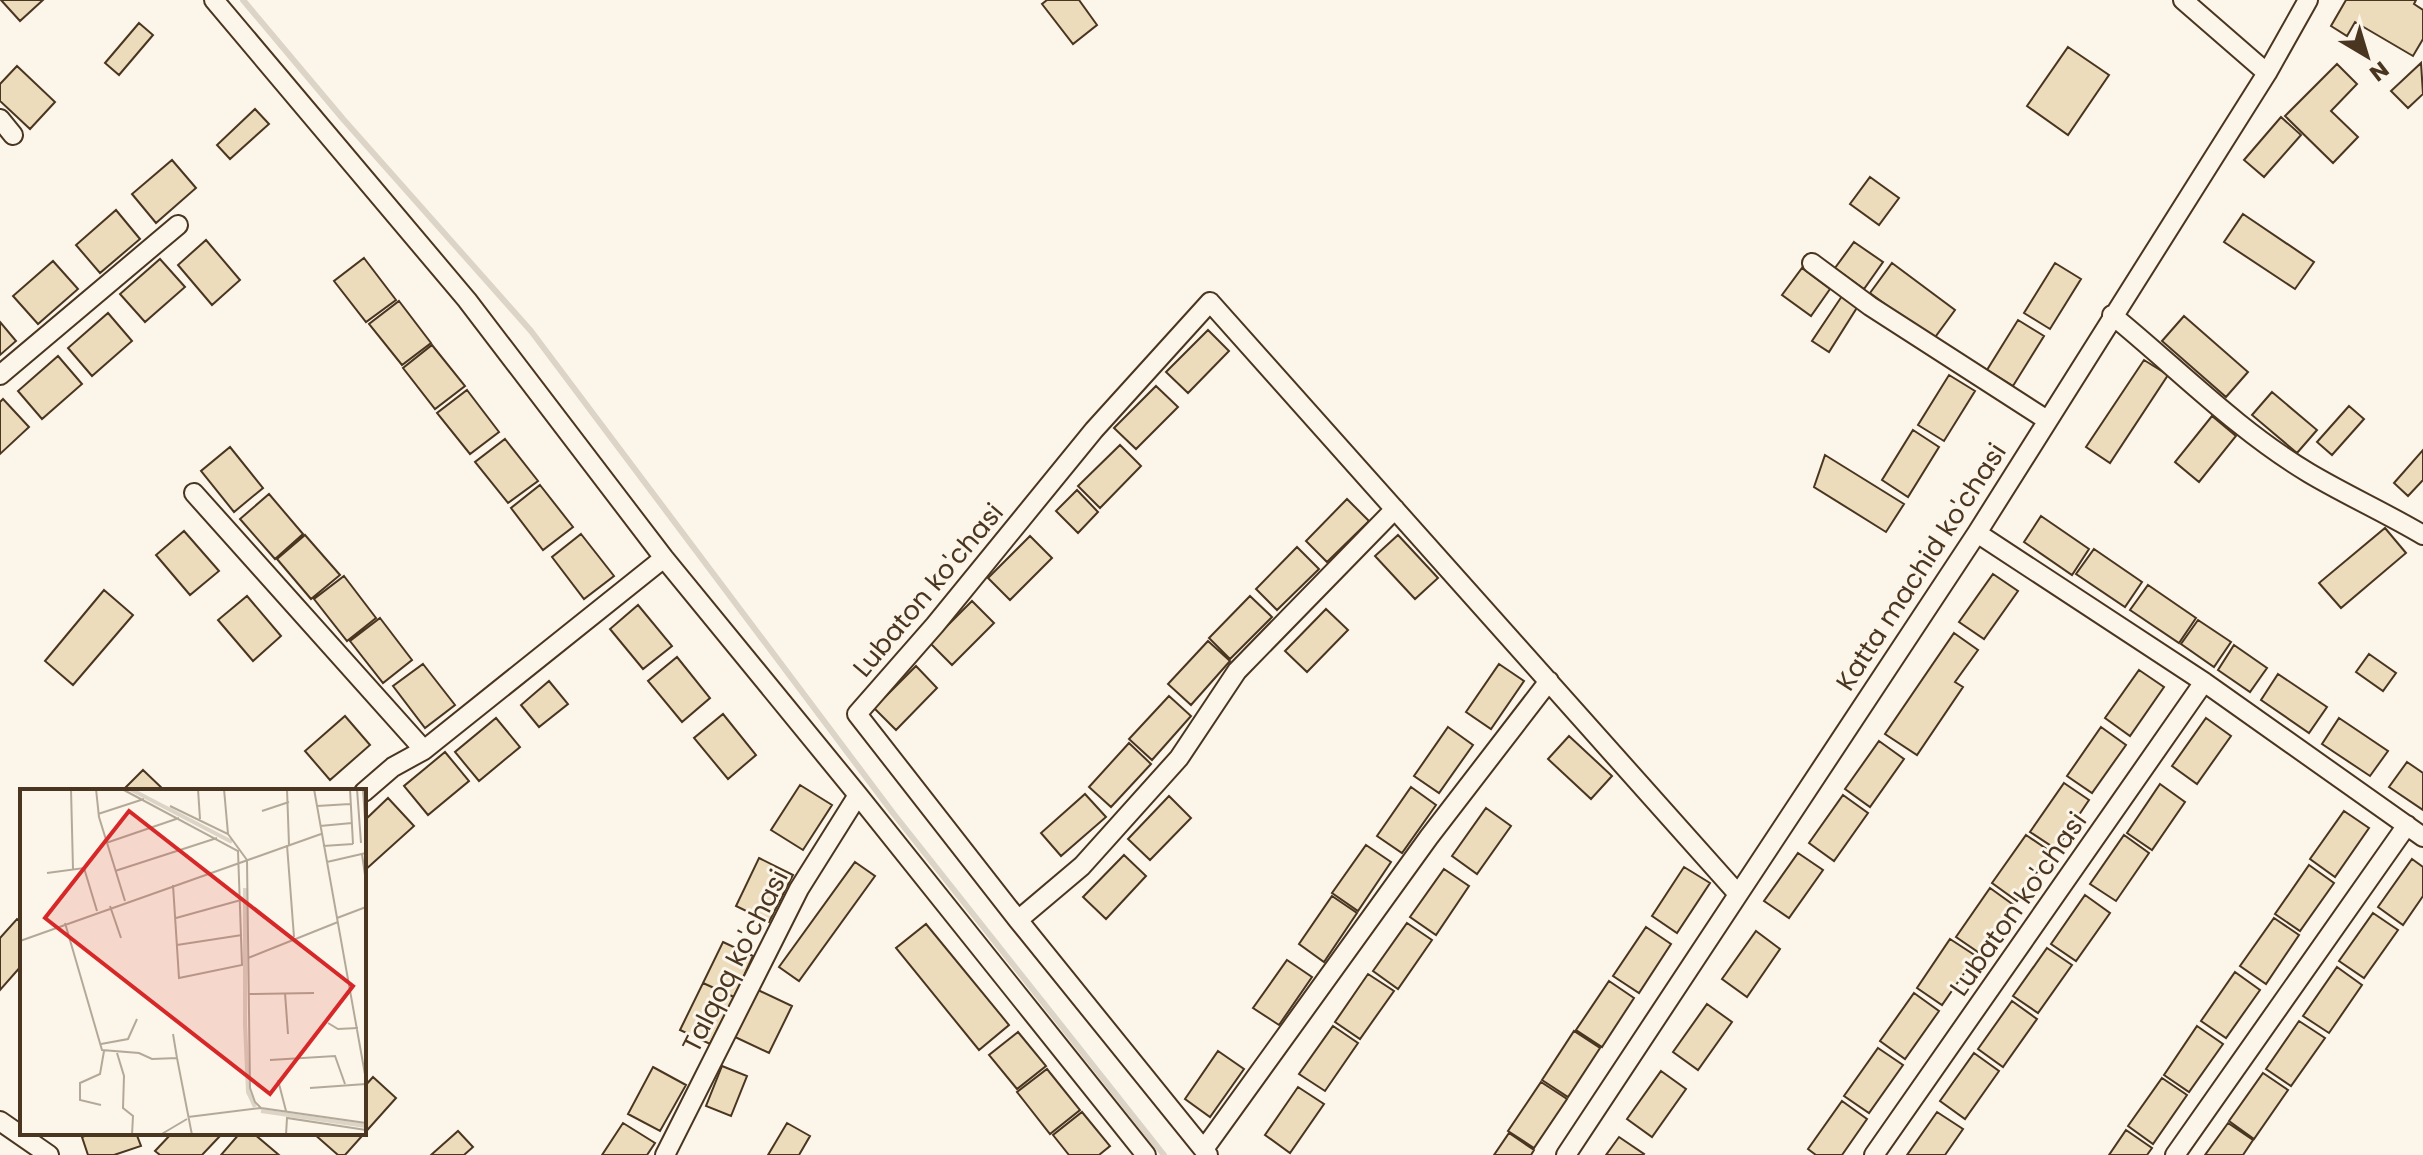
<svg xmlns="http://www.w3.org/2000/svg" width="2423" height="1155" font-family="Poppins,sans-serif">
	<rect width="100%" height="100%" fill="#fbf6e9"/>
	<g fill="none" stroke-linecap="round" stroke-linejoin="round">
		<path stroke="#dcd4c6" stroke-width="6" d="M243,0L343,119L531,331L893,813L1164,1155"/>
	</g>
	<path fill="#ecdcbc" stroke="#4a3520" stroke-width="2" d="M1,0H43L20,21Z
		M1047,0H1079L1097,25L1073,44L1042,4Z
		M2346,0H2416L2414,4L2423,10V39L2413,56L2355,22L2347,36L2331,26Z
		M139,23L153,35L119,75L105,63Z
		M2068,47L2109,75L2068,135L2027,106Z
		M2421,63L2423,94L2408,108L2391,91Z
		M2337,64L2357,84L2331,111L2358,137L2333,163L2285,116Z
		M17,66L55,102L30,129L0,101V84Z
		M255,109L269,124L230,159L217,145Z
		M2281,117L2301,135L2264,177L2244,160Z
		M172,160L196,188L156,223L132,194Z
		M1870,177L1899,198L1879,225L1850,204Z
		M116,210L140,239L100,273L76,245Z
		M2243,214L2314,262L2295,289L2224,242Z
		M206,240L240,280L212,305L178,265Z
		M1854,242L1883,262L1864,289L1835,268Z
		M364,258L396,300L366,322L334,281Z
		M160,259L185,287L145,322L120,294Z
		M53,261L78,289L38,324L13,296Z
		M1892,263L1955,310L1933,340L1870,293Z
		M2055,263L2081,279L2050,329L2024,313Z
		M1802,268L1830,289L1811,316L1782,295Z
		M1842,296L1858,306L1829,352L1812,341Z
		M399,301L431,343L402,365L369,324Z
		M108,313L132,341L92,376L68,348Z
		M2184,316L2248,372L2226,397L2162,341Z
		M2018,320L2044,336L2013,386L1987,370Z
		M0,322L16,341L0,355Z
		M1208,330L1229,351L1188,393L1166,372Z
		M432,345L465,386L435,409L403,368Z
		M58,356L82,384L42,419L18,391Z
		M2144,360L2168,375L2110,463L2086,447Z
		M1949,375L1975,391L1944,441L1918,425Z
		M1156,386L1178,407L1136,449L1114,428Z
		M467,390L499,432L470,454L437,413Z
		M2272,392L2317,430L2297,453L2252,415Z
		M3,399L29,427L0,454V402Z
		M2349,406L2364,419L2332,455L2317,442Z
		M2212,416L2236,436L2199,482L2175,462Z
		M1913,430L1939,447L1908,497L1882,480Z
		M505,439L538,481L508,503L475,462Z
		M1120,445L1141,466L1100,508L1078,486Z
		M230,447L263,488L234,512L201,471Z
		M2423,450V480L2408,496L2394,483Z
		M1825,455L1904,504L1886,532L1814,487Z
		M540,485L573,527L543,550L511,508Z
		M1077,490L1098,512L1078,533L1056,511Z
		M269,494L303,534L275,559L240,519Z
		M1347,499L1369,521L1327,562L1306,541Z
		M2041,516L2089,549L2072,575L2024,542Z
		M2385,528L2406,553L2341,608L2319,583Z
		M184,531L219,571L190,595L156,555Z
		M581,534L614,576L584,599L552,557Z
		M305,535L340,575L311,599L277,559Z
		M1398,535L1438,578L1415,599L1375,556Z
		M1030,536L1052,558L1010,600L988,578Z
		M1297,547L1319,569L1277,610L1256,589Z
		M2094,549L2142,582L2125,607L2076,574Z
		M1993,574L2018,591L1984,639L1959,622Z
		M344,576L376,618L347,641L314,599Z
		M2148,585L2196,618L2179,643L2130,610Z
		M104,590L133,615L73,685L45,661Z
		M247,596L281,636L253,661L218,620Z
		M1250,596L1272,617L1230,659L1209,638Z
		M972,601L994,623L952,665L930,643Z
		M638,605L672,646L643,669L610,629Z
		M1326,609L1348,630L1307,672L1285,651Z
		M380,618L412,660L383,683L350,641Z
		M2198,620L2231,642L2214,667L2181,644Z
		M1954,633L1978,650L1955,682L1963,687L1917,755L1885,734Z
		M1208,641L1230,661L1191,705L1168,684Z
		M2234,645L2267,668L2250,692L2218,670Z
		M2369,654L2396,673L2383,691L2356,672Z
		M677,657L710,698L682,722L648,681Z
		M423,664L455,705L425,728L393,686Z
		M1499,664L1524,681L1491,729L1466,712Z
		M916,666L937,688L896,730L874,708Z
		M2139,670L2164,687L2130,736L2105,718Z
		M2278,674L2327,707L2309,733L2261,700Z
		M549,681L568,704L539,727L521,705Z
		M1169,696L1191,716L1152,760L1129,739Z
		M723,714L756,755L728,779L694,738Z
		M345,716L370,745L330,780L305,751Z
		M496,718L520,747L479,781L455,752Z
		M2206,718L2231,736L2197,784L2172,766Z
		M2339,718L2388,751L2370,776L2322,744Z
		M1448,727L1473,745L1439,793L1414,776Z
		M2101,727L2126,745L2092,793L2067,776Z
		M1569,736L1612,776L1591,799L1548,759Z
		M1879,741L1904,759L1870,807L1845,789Z
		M1129,743L1151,764L1111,807L1089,787Z
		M445,752L469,781L428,815L404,786Z
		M2407,762L2423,773V810L2389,787Z
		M143,770L165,791H122Z
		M2064,783L2089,800L2056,849L2030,832Z
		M2160,784L2185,802L2152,850L2127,833Z
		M800,785L832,805L803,850L771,830Z
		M1411,787L1436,805L1402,853L1377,836Z
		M1085,794L1106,817L1061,856L1041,833Z
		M1843,795L1868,813L1834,861L1809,843Z
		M1169,796L1191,818L1150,860L1128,839Z
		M388,798L414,826L364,871V821Z
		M1486,808L1511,826L1477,874L1452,856Z
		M2344,811L2369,828L2335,877L2310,859Z
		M2026,835L2051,852L2017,901L1992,883Z
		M2124,835L2149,853L2116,901L2090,884Z
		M1366,845L1391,862L1358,911L1332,893Z
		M1798,853L1823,870L1789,918L1764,901Z
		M1124,855L1146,876L1106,919L1083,897Z
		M759,858L793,875L769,922L736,906Z
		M2412,859L2423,867V896L2403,925L2378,907Z
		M855,862L875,876L799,981L779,967Z
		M2309,865L2334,883L2300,931L2275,914Z
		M1684,867L1710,883L1677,933L1652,916Z
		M1444,869L1469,886L1436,935L1410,917Z
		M1990,888L2015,906L1981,954L1956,937Z
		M2085,895L2110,913L2076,961L2051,944Z
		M1332,896L1357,913L1324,962L1299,944Z
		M2373,913L2398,930L2364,978L2339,961Z
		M2274,918L2299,935L2266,984L2240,966Z
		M17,919L22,923V965L0,990V938Z
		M1407,923L1432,940L1398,989L1373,971Z
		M926,924L1009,1025L979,1050L896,948Z
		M1646,927L1671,944L1639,993L1613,976Z
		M1756,931L1780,949L1747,997L1722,979Z
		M1950,939L1976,956L1942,1005L1917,988Z
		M723,942L753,956L734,997L703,983Z
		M2047,948L2072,965L2038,1013L2013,996Z
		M1287,960L1312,977L1279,1025L1253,1008Z
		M2337,967L2362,985L2329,1033L2303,1016Z
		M2235,972L2260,990L2226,1038L2201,1021Z
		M1368,974L1394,991L1360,1039L1335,1022Z
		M1609,981L1634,998L1602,1047L1576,1030Z
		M703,983L734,997L710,1044L680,1030Z
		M758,990L792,1006L769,1053L735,1037Z
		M1914,993L1939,1011L1905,1059L1880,1041Z
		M2012,1001L2037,1019L2003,1067L1978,1049Z
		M1707,1004L1732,1022L1698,1070L1673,1052Z
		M2299,1021L2325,1038L2291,1086L2266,1069Z
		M1333,1026L1358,1043L1325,1091L1299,1074Z
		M2197,1026L2223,1044L2189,1092L2164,1075Z
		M1574,1031L1600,1048L1568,1097L1542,1080Z
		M1018,1032L1046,1066L1017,1089L989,1055Z
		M1878,1048L1903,1065L1869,1113L1844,1096Z
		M1218,1051L1244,1069L1210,1117L1185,1099Z
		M1974,1053L1999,1071L1965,1119L1940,1101Z
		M722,1066L747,1076L731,1116L706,1106Z
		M653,1067L686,1085L660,1131L628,1114Z
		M1047,1069L1080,1110L1050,1134L1017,1092Z
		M1661,1071L1686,1089L1652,1137L1627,1119Z
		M2263,1073L2288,1090L2254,1139L2229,1121Z
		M373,1077L396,1098L345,1155H338L313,1133H364V1087Z
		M2162,1078L2187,1095L2153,1144L2128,1126Z
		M1541,1082L1567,1099L1534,1148L1508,1131Z
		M1298,1087L1324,1104L1290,1153L1265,1135Z
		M1842,1101L1867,1119L1842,1155H1816L1808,1149Z
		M1082,1112L1110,1146L1099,1155H1069L1053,1135Z
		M1937,1112L1963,1129L1945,1155H1907Z
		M623,1123L655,1143L647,1155H602Z
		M787,1123L810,1136L799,1155H768Z
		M2228,1123L2253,1140L2243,1155H2205Z
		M2126,1130L2152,1148L2147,1155H2109Z
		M458,1131L473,1147L464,1155H431Z
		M92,1133H136L141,1146L114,1155H88L82,1137Z
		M172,1133H214L219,1137L202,1155H160L155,1151Z
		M240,1133H253L279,1155H221Z
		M1509,1133L1534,1150L1531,1155H1494Z
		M1619,1137L1644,1154L1643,1155H1606Z"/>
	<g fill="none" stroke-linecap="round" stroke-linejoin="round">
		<defs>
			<path id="minor" d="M214,0L467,300L664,558L858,795L1146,1155
				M2183,0L2267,73
				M0,119L13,135
				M1812,263L1870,306L2047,420
				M2112,315C2177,368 2237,430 2309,473C2346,495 2386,513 2423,535
				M0,375L178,225
				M194,493L424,750
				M1977,533L2204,682L2423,837
				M364,792L393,767L424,750L664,558
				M1018,920L1082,866L1179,758L1237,671L1395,509
				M0,1121L49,1155
				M1204,1149L1429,837L1549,681
				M665,1155L799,889L858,795
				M1208,1155L1018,920L857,714L935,625L1094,430L1210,302L1738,894
				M1566,1155L1977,533L2267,73L2308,0
				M1874,1155L2204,682
				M2175,1155L2407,825"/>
		</defs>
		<use href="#minor" stroke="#4a3520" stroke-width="22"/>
		<use href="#minor" stroke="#fbf6e9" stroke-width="18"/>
	</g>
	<g text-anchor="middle" stroke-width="6" stroke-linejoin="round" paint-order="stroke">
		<g font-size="26" fill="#4a3520" stroke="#fbf6e9">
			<text transform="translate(1921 567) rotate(-57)" y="9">Katta machid ko'chasi</text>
			<text transform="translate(928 590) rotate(-50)" y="9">Lubaton ko'chasi</text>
			<text transform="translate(2018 904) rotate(-55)" y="9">Lubaton ko'chasi</text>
			<text transform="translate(735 961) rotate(-63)" y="9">Talqoq ko'chasi</text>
		</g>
	</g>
	<g transform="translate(20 789)">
		<rect width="346" height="346" fill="#fbf6e9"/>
		<path fill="none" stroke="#dcd4c6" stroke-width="4" d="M110,0L212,53M225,99V235L228,303L235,318M241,322L346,337"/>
		<path fill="none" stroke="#b4a999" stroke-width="2" d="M51,0L53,80M76,0L79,28L105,112M102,0L218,62L222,176L159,189L153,96M178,0L180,30M204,0L208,45M267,0L269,56M294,0L346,291M330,0L333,55M337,0L341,54M343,0L346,46M150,17L208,45L227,71L230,299L235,313L241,319L346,334M297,17L330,15M242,22L269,13M78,25L124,10M300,37L332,34M86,54L159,29M267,56L274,148M303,57L333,55M342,65L346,93M307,73L346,64M95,82L197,49M27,84L64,79L77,122M90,117L101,149M156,129L221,111M317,129L346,118M45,134L82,261L119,264L132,270L157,269L172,346M0,152L301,45M157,156L222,146M228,169L318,133M265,204L268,245M229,205L294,204M308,234L318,240L338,239M153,245L157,269M81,255L108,250L117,230M97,264L104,287L103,319L113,327L112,346M250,271L315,267L325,295M258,291L266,322M290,299L346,295M81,316L60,311V294L80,285L84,262M168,328L241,319M140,346L167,330M266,346L267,329L346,341"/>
		<path fill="#d62828" fill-opacity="0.15" stroke="#d62828" stroke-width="4" d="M109,22L333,197L250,305L25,129Z"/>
		<rect width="346" height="346" fill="none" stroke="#4a3520" stroke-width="4"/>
	</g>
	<g transform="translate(2367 56) rotate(142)" stroke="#fbf6e9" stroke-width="6" paint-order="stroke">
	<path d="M0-6L14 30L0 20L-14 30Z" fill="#4a3520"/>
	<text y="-12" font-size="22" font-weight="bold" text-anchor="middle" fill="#4a3520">N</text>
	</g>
</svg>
